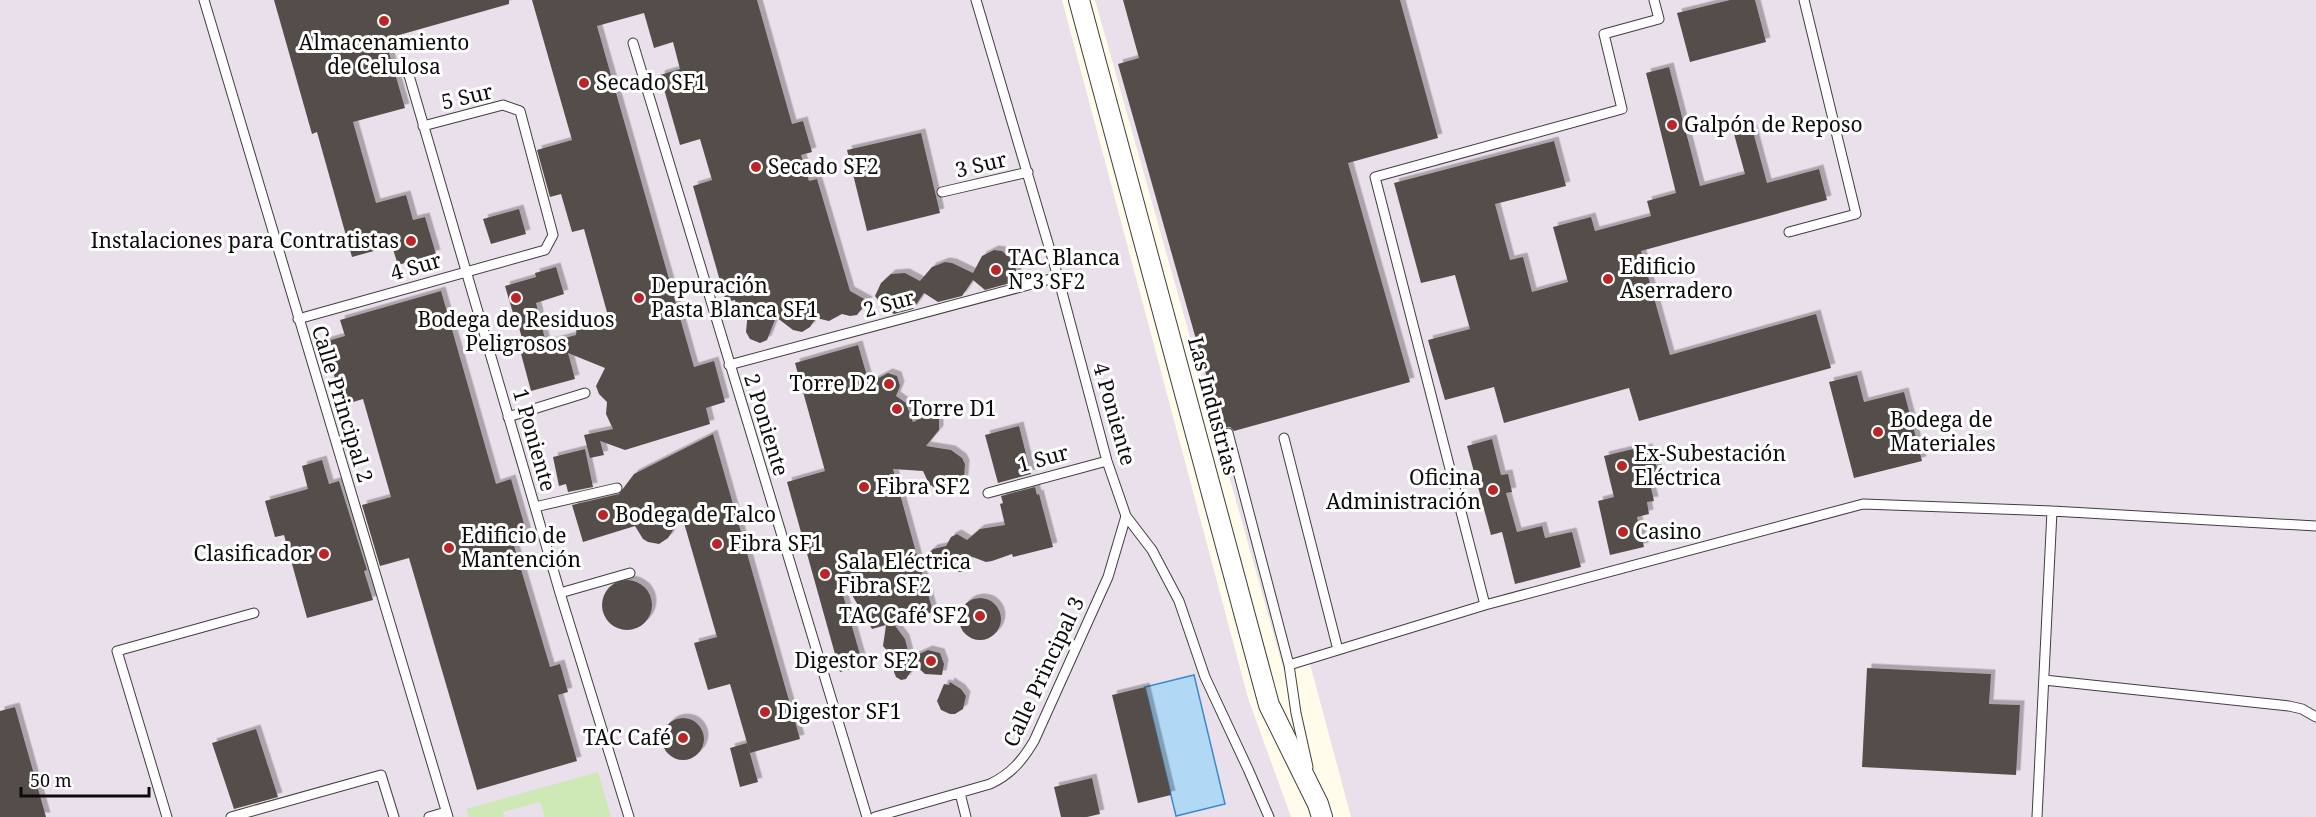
<svg xmlns="http://www.w3.org/2000/svg" width="2316" height="817" font-family="'Noto Serif',serif">
	<defs>
		<filter id="shadow"><feDropShadow dx="4.5" dy="-4.5" stdDeviation="0" flood-color="#0004"/></filter>
	</defs>
	<rect width="100%" height="100%" fill="#fffcec"/>
	<path fill="#eae0eb" d="M0,0H1062L1248,698L1291,817H0Z
		M1095,0H2316V817H1351L1310,664L1284,671Z"/>
	<path fill="#cee8b6" d="M598,772L611,817H545L540,802L503,812L504,817H469L466,809Z"/>
	<path fill="#b1d9f5" stroke="#398bcb" stroke-width="1.5" d="M1194,675L1225,804L1176,816L1145,687Z"/>
	<path fill="#554e49" filter="url(#shadow)" d="M274,0H509V4L385,39L405,108L353,122L376,203L406,195L413,220L425,217L436,254L398,265L392,246L352,257L317,132L312,134Z
		M532,0H757L792,124L803,121L812,152L801,155L809,181L817,179L850,291L868,301L857,315L850,316L842,314L829,321L816,318L810,327L802,332L793,330L776,317L767,340L760,343L750,339L746,332L748,310L738,313L735,300L726,302L693,186L712,180L700,139L680,145L660,75L680,69L673,42L654,48L644,13L597,26L694,367L714,361L725,402L706,408L710,424L625,450L600,441L604,455L590,458L584,435L613,429L606,414L607,402L599,394L596,386L605,368L568,353L575,379L531,391L520,350L525,349L515,313H513L505,286L536,277L535,273L556,267L564,294L536,303L546,343L576,335L577,324L585,317L610,323L584,229L572,232L561,194L550,197L537,150L572,140Z
		M1123,0H1400L1438,138L1348,163L1410,382L1234,431L1230,427H1226L1222,431L1118,64L1139,58Z
		M1730,0H1755L1766,42L1690,62L1677,13Z
		M1669,67L1700,186L1745,174L1734,134L1752,128L1767,183L1819,169L1827,200L1641,251L1670,355L1816,314L1831,368L1639,421L1629,388L1504,423L1494,387L1445,400L1428,340L1470,329L1455,275L1421,283L1394,183L1554,141L1566,186L1495,204L1510,260L1523,257L1532,292L1568,282L1553,227L1591,217L1595,231L1651,216L1647,201L1676,193L1646,73Z
		M921,133L940,213L867,231L847,150Z
		M519,209L526,234L491,244L483,219Z
		M994,250L1002,251L1013,260L1017,273L1014,282L985,290L973,280L962,296L938,302L924,293L913,309L894,314L884,308L875,296L881,283L891,274L905,273L920,281L932,267L945,262L952,263L973,273L982,256Z
		M441,291L496,484L511,479L527,534L512,539L550,667L560,664L568,692L558,695L577,761L477,790L409,558L380,566L362,505L391,497L363,399L343,405L324,342L345,336L340,320Z
		M858,345L869,383L888,373L897,376L900,386L896,396L906,403L913,422L929,414L939,419V430L926,446L951,450L962,458L965,464L964,479L954,489L948,491L935,488L929,484L923,471L893,469L919,563L933,549L946,546L951,537L957,534L967,540L980,529L1005,525L1000,504L1003,503L1001,496L1035,487L1037,495L1039,494L1053,547L1013,557L1012,554L992,561L986,562L970,556L964,572H957L949,565L941,568L921,569L933,612L893,623L905,639L910,658L928,650L940,653L944,664L942,675L925,674L915,665L906,679L901,680L896,677L894,672L895,660L883,646L886,625L872,629L839,573L837,574L863,665L840,672L787,482L825,471L795,363Z
		M1857,375L1864,402L1904,392L1922,461L1854,478L1829,382Z
		M1019,426L1031,474L998,483L985,435Z
		M713,434L800,739L750,753L730,684L708,690L694,643L717,637L682,516L668,538L659,544L648,542L643,539L635,526L583,542L572,505L619,494L634,474Z
		M1492,439L1501,475L1508,474L1512,492L1506,493L1517,532L1542,526L1545,538L1572,532L1581,567L1515,584L1502,532L1491,535L1467,446Z
		M1648,448L1649,452L1653,451L1658,473L1648,475L1654,501L1647,502L1649,514L1637,517L1644,547L1610,555L1598,501L1614,497L1604,456L1633,449V451Z
		M585,449L593,487L568,492L566,484L559,486L553,457Z
		M322,460L329,484L339,481L367,570L364,571L373,600L307,618L284,535L275,537L265,501L308,489L302,466Z
		M602 605a25 25 0 1 1 50 0a25 25 0 1 1-50 0Z
		M959 619a21 21 0 1 1 42 0a21 21 0 1 1-42 0Z
		M1867,668L1991,674L1989,704L2020,705L2016,775L1862,767Z
		M950,682L961,689L966,696L963,709L955,714H950L941,710L937,701L944,684L949,685Z
		M1145,687L1171,795L1138,803L1112,695Z
		M15,707L46,817H0V711Z
		M662 739a21 21 0 1 1 42 0a21 21 0 1 1-42 0Z
		M256,729L278,797L234,809L212,743Z
		M747,743L758,782L740,787L730,748Z
		M1092,778L1100,814L1087,817H1061L1054,787Z"/>
	<g fill="none" stroke-linecap="round" stroke-linejoin="round">
		<defs>
			<path id="lane" d="M204,0L448,817
				M976,0L1058,277L1107,461L1126,516L1152,550L1179,601L1205,677L1248,769L1269,817
				M633,43L867,817
				M408,72L560,593L629,817
				M942,192L1028,172
				M1789,232L1856,214L1804,0
				M298,319L545,250L553,235L520,111L503,105L423,126
				M729,365L1058,277
				M508,417L585,393
				M1228,433L1289,665
				M1284,438L1338,650
				M988,493L1107,461
				M535,507L617,488
				M560,593L630,573
				M1485,605L1375,177L1622,109L1604,34L1659,19L1654,0
				M2044,680L2289,706L2302,709L2316,717
				M1308,767L1296,713L1289,665L1485,605L1863,504L2052,511L2316,526
				M960,793L966,817
				M167,817L117,651L254,613
				M231,817L381,775L394,817
				M429,817L446,812
				M875,817L990,784C1011,774 1022,761 1034,741L1108,577L1126,516
				M2037,817L2052,511"/>
			<path id="street" d="M1079,0L1269,705L1318,804L1322,817"/>
		</defs>
		<use href="#lane" stroke="#3f3f3f" stroke-width="11"/>
		<use href="#street" stroke="#3f3f3f" stroke-width="22"/>
		<use href="#lane" stroke="#fff" stroke-width="9"/>
		<use href="#street" stroke="#fff" stroke-width="20"/>
	</g>
	<g fill="#ba2627" stroke="#fff" stroke-width="2">
		<circle cx="384" cy="21" r="6"/>
		<circle cx="584" cy="83" r="6"/>
		<circle cx="1672" cy="125" r="6"/>
		<circle cx="756" cy="167" r="6"/>
		<circle cx="411" cy="241" r="6"/>
		<circle cx="996" cy="270" r="6"/>
		<circle cx="1608" cy="279" r="6"/>
		<circle cx="516" cy="298" r="6"/>
		<circle cx="639" cy="298" r="6"/>
		<circle cx="889" cy="384" r="6"/>
		<circle cx="897" cy="409" r="6"/>
		<circle cx="1878" cy="432" r="6"/>
		<circle cx="1622" cy="466" r="6"/>
		<circle cx="864" cy="487" r="6"/>
		<circle cx="1493" cy="490" r="6"/>
		<circle cx="603" cy="515" r="6"/>
		<circle cx="1623" cy="532" r="6"/>
		<circle cx="717" cy="544" r="6"/>
		<circle cx="449" cy="548" r="6"/>
		<circle cx="324" cy="554" r="6"/>
		<circle cx="825" cy="574" r="6"/>
		<circle cx="980" cy="616" r="6"/>
		<circle cx="931" cy="661" r="6"/>
		<circle cx="765" cy="712" r="6"/>
		<circle cx="683" cy="738" r="6"/>
	</g>
	<g text-anchor="middle" stroke-width="6" stroke-linejoin="round" paint-order="stroke">
		<g font-size="21" fill="#0c0c0c" stroke="#fff" text-anchor="start">
			<text x="384" y="50" text-anchor="middle">Almacenamiento<tspan x="384" dy="24">de Celulosa</tspan></text>
			<text x="596" y="90">Secado SF1</text>
			<text x="1684" y="132">Galpón de Reposo</text>
			<text x="768" y="174">Secado SF2</text>
			<text x="399" y="248" text-anchor="end">Instalaciones para Contratistas</text>
			<text x="1008" y="265">TAC Blanca<tspan x="1008" dy="24">N°3 SF2</tspan></text>
			<text x="1620" y="274">Edificio<tspan x="1620" dy="24">Aserradero</tspan></text>
			<text x="651" y="293">Depuración<tspan x="651" dy="24">Pasta Blanca SF1</tspan></text>
			<text x="516" y="327" text-anchor="middle">Bodega de Residuos<tspan x="516" dy="24">Peligrosos</tspan></text>
			<text x="877" y="391" text-anchor="end">Torre D2</text>
			<text x="909" y="416">Torre D1</text>
			<text x="1890" y="427">Bodega de<tspan x="1890" dy="24">Materiales</tspan></text>
			<text x="1634" y="461">Ex-Subestación<tspan x="1634" dy="24">Eléctrica</tspan></text>
			<text x="1481" y="485" text-anchor="end">Oficina<tspan x="1481" dy="24">Administración</tspan></text>
			<text x="876" y="494">Fibra SF2</text>
			<text x="615" y="522">Bodega de Talco</text>
			<text x="1635" y="539">Casino</text>
			<text x="461" y="543">Edificio de<tspan x="461" dy="24">Mantención</tspan></text>
			<text x="729" y="551">Fibra SF1</text>
			<text x="312" y="561" text-anchor="end">Clasificador</text>
			<text x="837" y="569">Sala Eléctrica<tspan x="837" dy="24">Fibra SF2</tspan></text>
			<text x="968" y="623" text-anchor="end">TAC Café SF2</text>
			<text x="919" y="668" text-anchor="end">Digestor SF2</text>
			<text x="777" y="719">Digestor SF1</text>
			<text x="671" y="745" text-anchor="end">TAC Café</text>
		</g>
		<g font-size="21" fill="#0c0c0c" stroke="#fff">
			<text transform="translate(467 97) rotate(-13)" y="7">5 Sur</text>
			<text transform="translate(981 165) rotate(-13)" y="7">3 Sur</text>
			<text transform="translate(416 267) rotate(-16)" y="7">4 Sur</text>
			<text transform="translate(889 304) rotate(-15)" y="7">2 Sur</text>
			<text transform="translate(342 404) rotate(73)" y="7">Calle Principal 2</text>
			<text transform="translate(1213 406) rotate(75)" y="7">Las Industrias</text>
			<text transform="translate(1114 414) rotate(74)" y="7">4 Poniente</text>
			<text transform="translate(766 425) rotate(73)" y="7">2 Poniente</text>
			<text transform="translate(534 440) rotate(74)" y="7">1 Poniente</text>
			<text transform="translate(1043 459) rotate(-15)" y="7">1 Sur</text>
			<text transform="translate(1044 672) rotate(-65)" y="7">Calle Principal 3</text>
		</g>
	</g>
	<path d="M21 787v9h128v-9" fill="none" stroke="#0c0c0c" stroke-width="3"/>
	<text x="30" y="787" font-size="18" fill="#0c0c0c" stroke="#ffffff" stroke-width="4.5" paint-order="stroke">50 m</text>
</svg>
